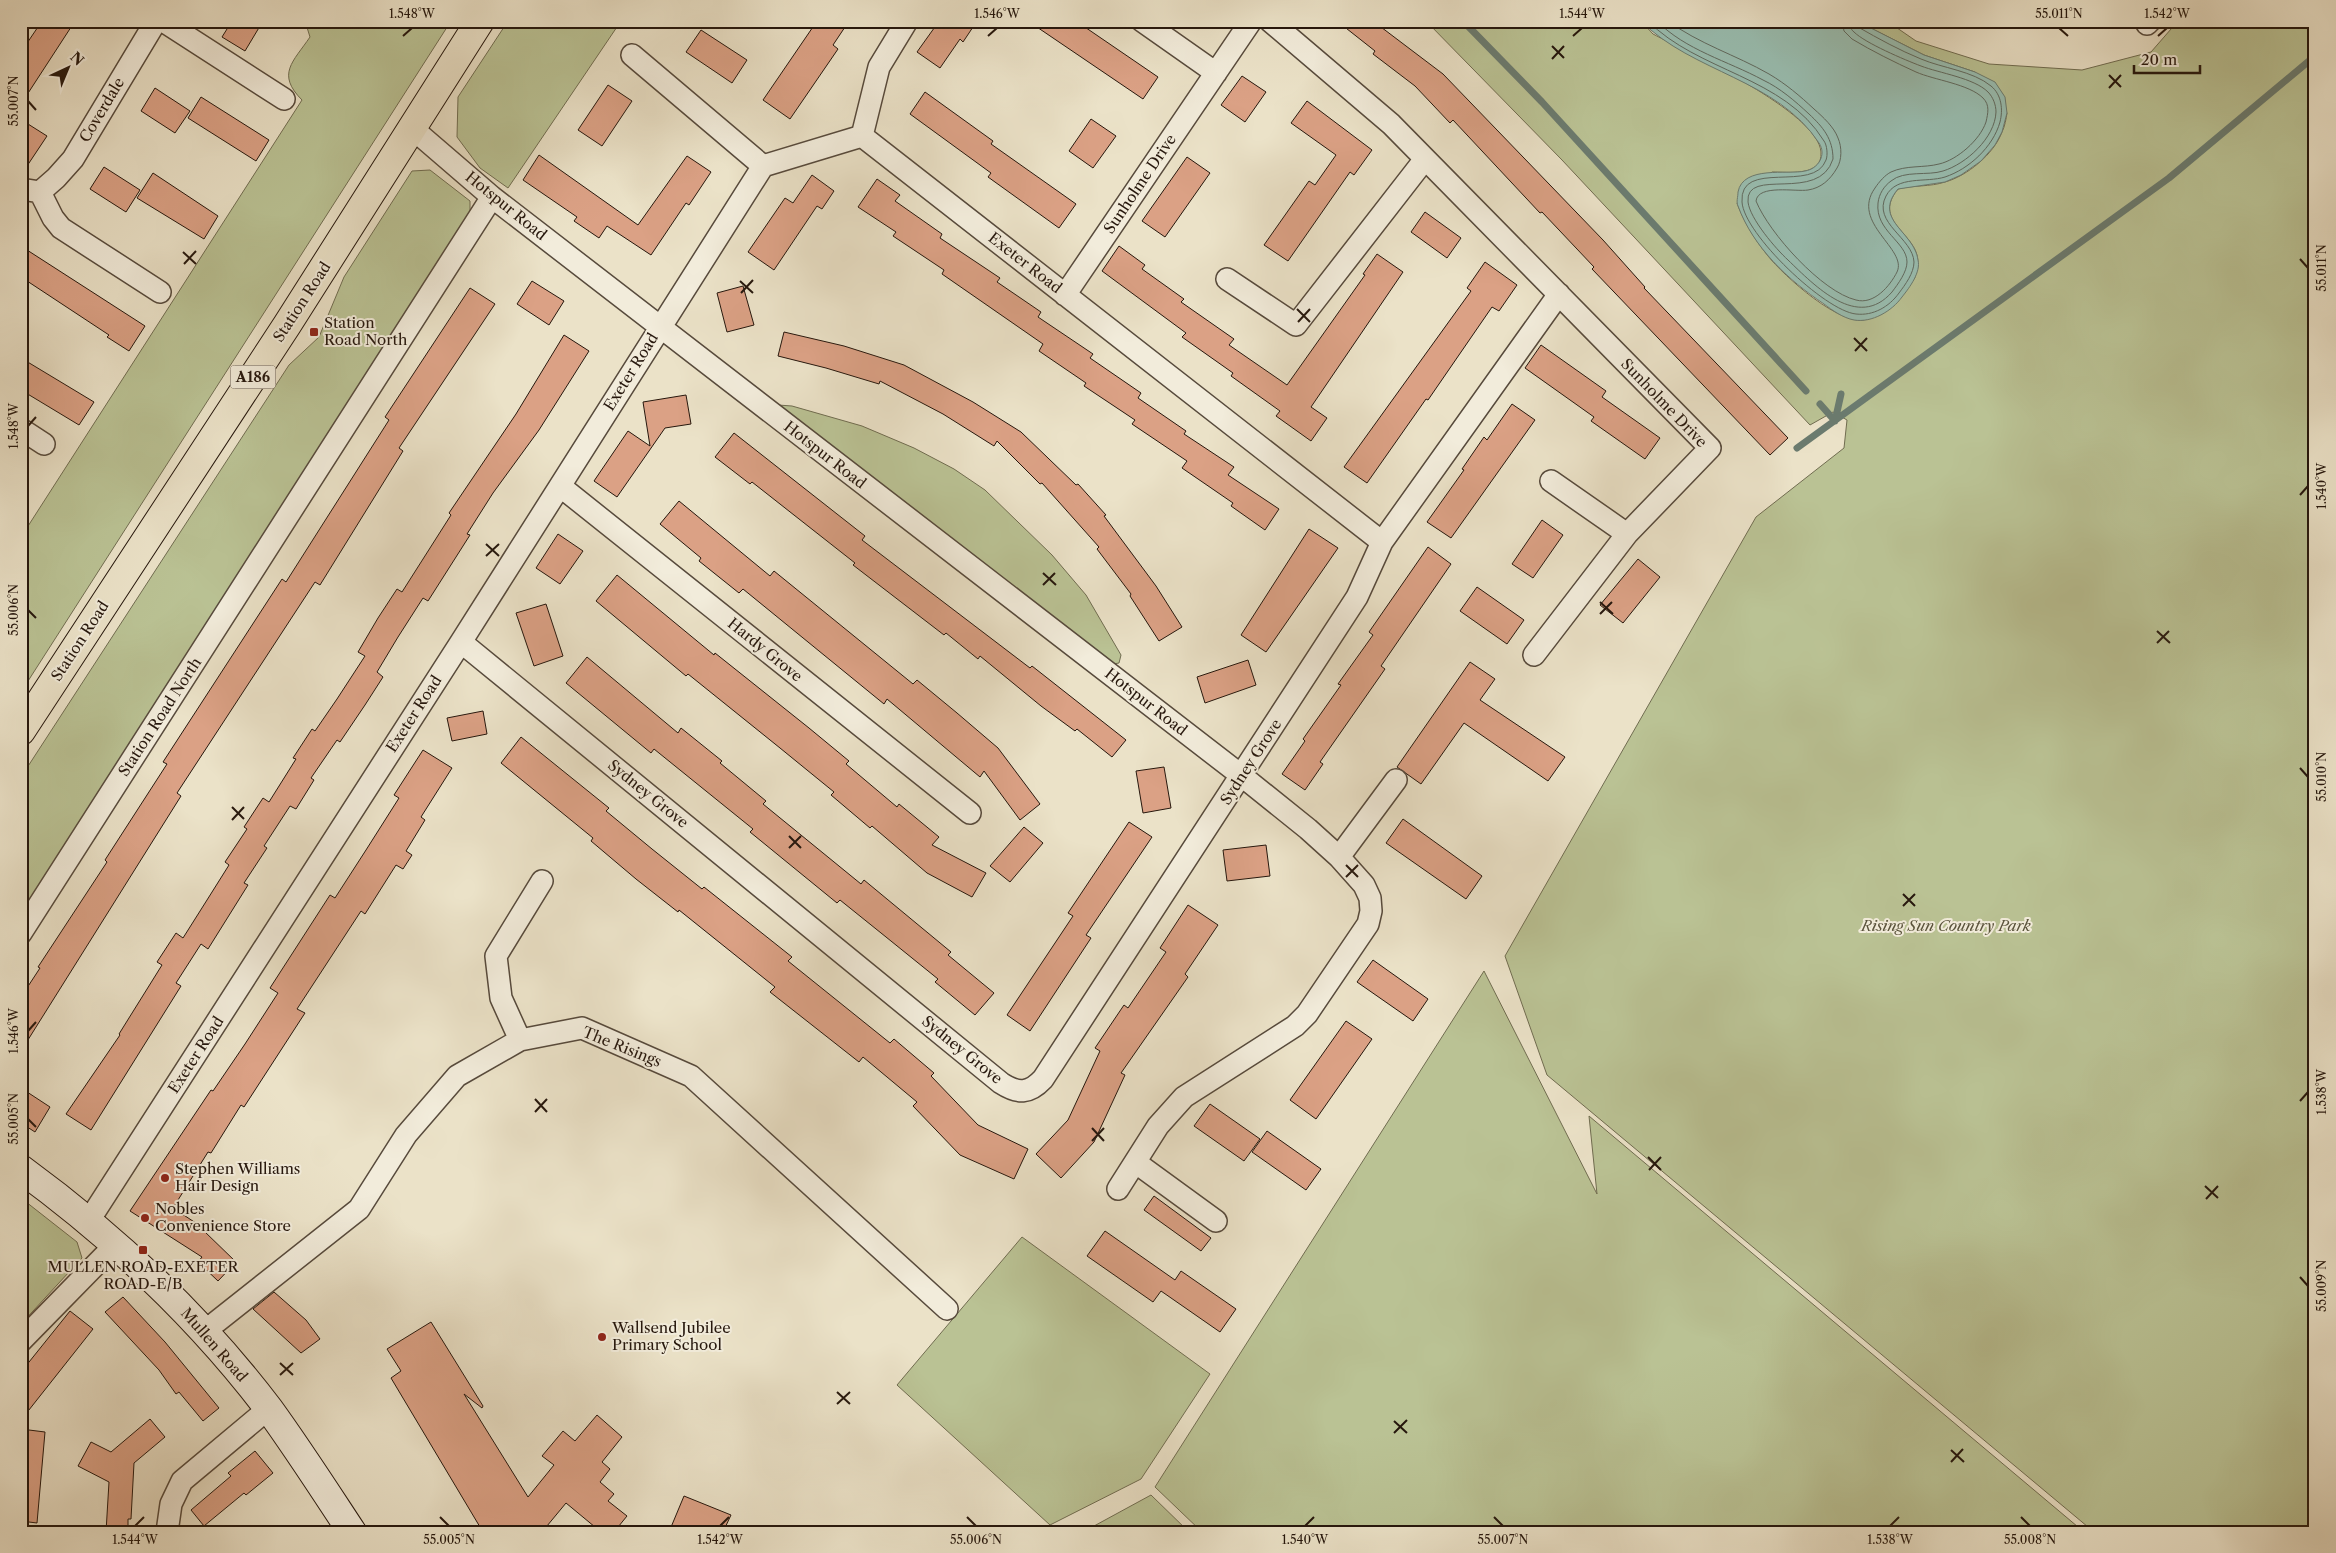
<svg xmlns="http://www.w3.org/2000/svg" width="2336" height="1553" font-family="'Libre Caslon Text',serif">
	<rect width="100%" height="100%" fill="#ebe2c8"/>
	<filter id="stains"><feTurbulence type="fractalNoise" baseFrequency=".004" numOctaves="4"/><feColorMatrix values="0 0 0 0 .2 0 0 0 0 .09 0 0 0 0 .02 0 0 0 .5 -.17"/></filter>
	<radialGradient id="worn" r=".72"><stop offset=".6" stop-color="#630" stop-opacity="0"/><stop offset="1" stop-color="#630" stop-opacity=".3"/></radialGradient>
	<path fill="#bac294" stroke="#706c50" d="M305,21H451L21,692V537L302,100C276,74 293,62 310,37Z
		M508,21H621L508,188L480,168L457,137L458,97Z
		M1426,21H1641L1653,34C1689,53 1818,112 1821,152C1823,177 1788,172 1772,172L1737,203C1744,222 1755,240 1768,256C1783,275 1842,329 1868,319C1871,318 1912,283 1914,279C1916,277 1916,271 1917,268C1925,235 1869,224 1898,189C1913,185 1930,187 1945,182C1967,176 1994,154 2002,132C2005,126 2006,119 2007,113L1975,72L1924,55L1857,21H1887L1916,41L1989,64L2082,70L2151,52L2178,21H2315V1532H2094L1547,1075L1505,956L1756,517L1844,448L1847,420L1833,412L1810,425L1562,160Z
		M430,170L470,201V216L21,915V777L289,365L319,337L344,277L412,171Z
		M778,405L792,406L862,426L914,448L954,469L985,490L1052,555L1086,595L1121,655L1119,663L1108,665Z
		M1484,971L1597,1194L1589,1116L2084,1532H1202L1155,1487Z
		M21,1198L77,1242L82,1258L21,1324Z
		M1022,1237L1210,1374L1141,1479L1050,1525L897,1385Z
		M1151,1495L1189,1532H1083Z"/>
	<path fill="#99beb1" stroke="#6b7b6f" d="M1641,21H1857L1924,55L1975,72L1995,82L2005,97L2007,113L2002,132L1995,145L1981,161L1961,175L1945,182L1898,189C1872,220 1914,231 1918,260C1921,272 1910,287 1902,297C1892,311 1872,323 1854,320C1843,318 1832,310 1824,304C1788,280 1753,247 1738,206C1736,202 1738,197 1738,192C1743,165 1788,175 1805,171C1818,169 1827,155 1819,143C1777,79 1693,73 1641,21Z"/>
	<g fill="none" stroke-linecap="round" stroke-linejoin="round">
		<path stroke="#606a5f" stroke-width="1" d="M1648,21C1698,72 1784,76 1824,141C1827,145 1828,155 1826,160C1814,194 1739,158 1742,202C1744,234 1825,311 1856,314C1873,316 1889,307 1899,293C1905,285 1914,273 1914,262C1913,238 1872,223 1886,196C1897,175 1926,183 1945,177C1969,169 1993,147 2000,122C2003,110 2002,95 1991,86C1973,71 1942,68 1921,59C1899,50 1879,39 1858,27L1856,21
			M1657,21C1685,50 1728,61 1763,80C1780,88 1795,101 1809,114C1823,127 1833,139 1833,159C1819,204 1745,166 1748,202C1750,219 1776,249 1788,260C1815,286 1858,331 1892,292C1898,284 1907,272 1907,262C1907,242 1875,231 1878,203C1879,194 1884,186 1891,181C1904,170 1928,176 1943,171C1966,164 1995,138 1996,112C1996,105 1993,97 1988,92C1974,78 1939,73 1921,66C1905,60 1865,43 1854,32C1850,29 1850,25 1850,21
			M1668,21C1699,44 1736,55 1769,74C1786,84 1800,96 1814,109C1823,117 1834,127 1838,138C1842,147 1842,160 1837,168C1830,180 1821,188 1808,190C1796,192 1758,184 1756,201C1769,233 1822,292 1856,300C1874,305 1890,286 1897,272C1908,249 1850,223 1875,188C1879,182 1885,175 1891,172C1906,165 1924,168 1939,164C1957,160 1980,140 1986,122C1988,113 1990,105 1983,98C1969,84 1934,80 1916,72C1894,62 1872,51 1852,39L1844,31L1842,21"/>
		<path stroke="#6b7b6f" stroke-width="7" d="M1463,21L1542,102L1806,391
			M1820,404L1835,421
			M1835,421L1841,394
			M1797,448L2169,178L2315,56"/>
	</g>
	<path fill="#dba185" stroke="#26170d" d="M42,21H75L21,104V52Z
		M232,21H263L245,51L222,37Z
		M817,21H849L833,45L838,49L790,119L763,100Z
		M934,21H977L963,42L960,39L940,68L917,52L937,24Z
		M1028,21H1076L1158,77L1143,99Z
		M1337,21H1373L1443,74L1603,240L1645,287L1644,288L1788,438L1770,455L1592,269L1594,267L1542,212L1540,213L1453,120L1450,123L1415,86L1373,54L1375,51Z
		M701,30L747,60L732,83L686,52Z
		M1242,76L1266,92L1245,122L1221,105Z
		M608,85L632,101L602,146L578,130Z
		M155,88L190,111L175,133L141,111Z
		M925,92L993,141L991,144L1076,204L1059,228L988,177L991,173L910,114Z
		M201,97L269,140L256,161L188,118Z
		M1307,101L1372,150L1354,175L1350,172L1288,261L1264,245L1309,181L1315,185L1336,155L1291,123Z
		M1091,119L1116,136L1093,168L1069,151Z
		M28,124L47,136L21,175V135Z
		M539,155L638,225L687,156L711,172L689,205L686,203L651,255L607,226L599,238L574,221L577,217L523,180Z
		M1187,157L1210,173L1165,237L1142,221Z
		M104,167L140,190L126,212L90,189Z
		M153,173L218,216L204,239L137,198Z
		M812,175L834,191L822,209L817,206L774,270L748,252L785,198L793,203Z
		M877,179L900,195L895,201L942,234L940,238L1000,278L997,282L1041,312L1038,317L1093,354L1090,358L1141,393L1138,398L1186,431L1184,434L1234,467L1228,475L1279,509L1265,530L1231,506L1233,503L1182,468L1187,461L1132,424L1135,420L1084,386L1086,383L1039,351L1043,344L942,274L944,270L893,236L896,232L858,207Z
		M1425,212L1461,238L1447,258L1411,232Z
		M1119,246L1145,265L1142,269L1184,299L1181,302L1234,339L1229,345L1287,385L1365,275L1363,274L1377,254L1403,272L1311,407L1327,418L1311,441L1276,416L1280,411L1231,376L1233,373L1182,337L1186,333L1102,271Z
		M27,250L145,326L129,351L107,337L109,335L21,277V260Z
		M1485,262L1517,285L1499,311L1492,307L1428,400L1426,399L1367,483L1344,467L1471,291L1467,288Z
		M532,281L564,301L549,325L517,304Z
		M743,286L754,325L727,332L717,293Z
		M470,288L495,304L399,448L403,451L320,585L315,582L177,793L181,796L21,1051V997L40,968L38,967L107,862L105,860L167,764L163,762L282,579L286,582L389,420L385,417Z
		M784,332L844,346L904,365L973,402L1021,432L1076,485L1078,484L1106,515L1104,516L1156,586L1182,627L1159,641L1130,596L1131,594L1097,549L1099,547L1042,483L1040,484L997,441L994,446L943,414L880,381L879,384L826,368L778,356Z
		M564,335L589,351L539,430L493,493L467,534L470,535L428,601L423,598L398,637L377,672L383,677L365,705L340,742L337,740L311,778L314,780L296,809L290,806L264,846L267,848L244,883L248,885L208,949L201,944L176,983L181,986L91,1130L66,1114L120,1035L119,1034L162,965L157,962L176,933L183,938L207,900L229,865L225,862L247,829L244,827L263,798L269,802L296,759L293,758L312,729L315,731L337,699L365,656L358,652L378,618L397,589L402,592L451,515L449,513L516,414Z
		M1541,345L1606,391L1602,397L1660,438L1645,459L1591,421L1594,417L1525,368Z
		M21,358L94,402L79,425L21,390Z
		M686,395L691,424L665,428L617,497L594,481L628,431L650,446L643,402Z
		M1512,404L1535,420L1451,538L1427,522L1464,470L1462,469L1484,437L1487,440Z
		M734,433L865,536L862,540L1030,668L1032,666L1126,740L1112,757L1077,729L1075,731L1041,706L980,656L978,659L946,633L944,635L853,565L855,563L752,482L750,484L715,457Z
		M679,501L770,576L774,571L913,684L917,680L957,713L998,748L1040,804L1020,820L984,771L980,777L887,699L884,704L743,589L739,593L699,561L701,558L660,524Z
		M1542,520L1563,535L1533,578L1512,564Z
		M1309,529L1338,548L1266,652L1241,635Z
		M558,534L583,551L560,584L536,568Z
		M1428,547L1451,564L1381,666L1385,669L1320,762L1323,764L1305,790L1282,774L1305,741L1303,739L1341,685L1338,684L1373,635L1369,632Z
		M1638,559L1660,577L1623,623L1600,605Z
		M617,575L714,655L715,653L809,728L849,761L846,764L897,807L899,804L939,837L932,845L986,873L972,897L927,873L872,826L870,828L831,795L834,792L780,748L688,674L686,676L596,601Z
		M1477,587L1524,620L1507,644L1460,611Z
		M546,604L563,656L534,666L516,613Z
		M587,657L678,733L681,728L722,761L720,763L766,801L763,804L861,884L864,880L951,952L948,955L994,993L975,1015L935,982L938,979L886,937L840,900L837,903L750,832L753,829L654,749L651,753L566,683Z
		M1248,660L1256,685L1205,703L1197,677Z
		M1470,662L1495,679L1480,700L1565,757L1548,781L1464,723L1421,784L1397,767Z
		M483,711L487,734L452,741L447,718Z
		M521,737L609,808L606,811L652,849L702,889L704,887L792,957L788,961L890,1043L894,1039L934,1073L931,1076L978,1125L1028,1149L1014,1179L960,1155L913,1106L917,1102L863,1057L859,1062L770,992L775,987L679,910L678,912L636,879L591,841L593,838L501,763Z
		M423,750L452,768L421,817L425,820L406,851L412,855L403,869L396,865L365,914L361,911L297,1009L305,1013L244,1107L241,1105L211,1153L208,1152L173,1208L205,1229L204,1231L236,1262L218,1281L198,1262L202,1257L130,1211L211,1090L213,1091L245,1044L278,993L270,988L330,895L335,898L366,850L399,798L394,795Z
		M1164,767L1171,808L1143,813L1136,771Z
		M1403,819L1482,876L1466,899L1386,843Z
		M1129,822L1152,837L1086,935L1091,938L1030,1031L1007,1015L1073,916L1068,913Z
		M1024,827L1043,843L1010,882L990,866Z
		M1266,845L1270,876L1227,881L1223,850Z
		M1188,905L1218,925L1185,974L1188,977L1121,1073L1125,1075L1094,1142L1061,1178L1036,1154L1068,1120L1100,1051L1095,1048L1124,1005L1128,1008L1166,952L1160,948Z
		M1373,960L1428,999L1413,1021L1357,982Z
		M1346,1021L1372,1039L1316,1119L1290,1100Z
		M21,1088L50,1107L35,1132L21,1123Z
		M1210,1104L1260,1139L1244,1161L1194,1126Z
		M1267,1131L1321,1169L1306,1190L1252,1152Z
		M1154,1196L1211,1238L1201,1251L1144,1210Z
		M1105,1231L1175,1280L1181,1271L1236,1309L1220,1332L1161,1291L1153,1302L1087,1256Z
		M274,1292L306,1320L320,1339L301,1353L253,1309Z
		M123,1297L165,1342L219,1408L203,1421L179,1392L176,1394L159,1370L105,1312Z
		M70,1311L93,1329L21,1420V1372Z
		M431,1322L483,1406L482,1408L464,1394L528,1497L554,1465L542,1456L563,1431L575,1441L597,1415L622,1437L602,1462L610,1469L600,1482L614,1494L608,1501L627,1516L614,1532H601L566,1503L542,1532H483L391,1378L401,1371L387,1349Z
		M150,1419L165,1437L134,1463L131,1519H128V1532H106L109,1482L78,1466L91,1442L111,1452Z
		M21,1429L45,1432L37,1523L21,1521Z
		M255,1451L273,1473L246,1495L244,1493L204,1526L191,1510L231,1476L228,1473Z
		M684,1496L731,1515L723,1532H669Z"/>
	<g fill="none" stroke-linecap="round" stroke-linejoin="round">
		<defs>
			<path id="street" d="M163,21L284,99
				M1142,21L1216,73
				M1270,21L1391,124L1710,448L1627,534L1534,655
				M2147,24L2150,21
				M632,55L763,166
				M413,129L492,197L1242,776L1308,829L1339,857L1364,885L1370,898L1371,911L1368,924L1307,1014L1295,1026L1184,1097L1158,1126L1118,1189
				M862,136L879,67L907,21
				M21,189L40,192L53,218L61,228L160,292
				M40,192L56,178L73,159L156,21
				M1227,279L1296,325L1425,159
				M1065,295L1251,21
				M21,429L44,444
				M1551,481L1627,534
				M560,486L970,813
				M461,642L1001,1083C1018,1094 1029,1094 1043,1079L1357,597L1382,542L1559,294
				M1339,857L1396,780
				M21,933L492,197
				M520,1040L501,998L496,956L542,881
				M1135,1162L1216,1221
				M88,1222L461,642L763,166L862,136L1382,542
				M205,1331L359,1209L406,1135L457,1076L520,1040L582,1028L691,1076L947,1309
				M21,1341L115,1245
				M167,1532L171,1504L182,1481L268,1409"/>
			<path id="secondary" d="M21,1169C114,1237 199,1317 269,1409C298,1449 325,1491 352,1532"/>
			<path id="primary" d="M21,731L287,325L480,21"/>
		</defs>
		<use href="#street" stroke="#574a3c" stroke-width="24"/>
		<use href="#secondary" stroke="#26170d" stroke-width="30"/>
		<use href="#primary" stroke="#26170d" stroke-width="30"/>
		<use href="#street" stroke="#f2ecdb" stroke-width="21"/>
		<use href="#secondary" stroke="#f2ecdb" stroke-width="28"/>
		<use href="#primary" stroke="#ebe2c8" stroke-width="28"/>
	</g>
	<path fill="none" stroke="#26170d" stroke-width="2" d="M2059,28L2068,36M403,36L412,28M988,36L997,28M1573,36L1582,28M2158,36L2167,28M1552,46L1564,58M1552,59L1564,46M2109,75L2121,87M2109,88L2121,75M28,101L36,110M183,252L196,264M2300,259L2308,268M184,264L196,251M740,281L753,293M741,293L753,280M1297,309L1310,322M1298,322L1310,309M1854,338L1867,351M1855,351L1867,338M28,426L36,417M2300,495L2308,486M486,544L499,556M486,556L499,544M1043,573L1056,585M1043,585L1055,573M1600,602L1613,614M28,610L36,618M1600,614L1612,602M2157,631L2170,643M2157,643L2169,631M2300,768L2308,777M232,807L244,819M232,820L244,807M789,836L801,848M789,848L801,836M1346,865L1358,877M1346,877L1358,865M1903,894L1915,906M1903,906L1915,894M28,1031L36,1022M535,1099L547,1112M2300,1101L2308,1092M535,1112L547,1099M28,1119L36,1127M1092,1128L1104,1141M1092,1141L1104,1128M1648,1157L1661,1170M1649,1170L1661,1157M2205,1186L2218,1198M2206,1199L2218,1186M2300,1277L2308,1286M280,1363L293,1375M280,1375L293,1363M837,1392L850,1404M837,1404L850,1392M1394,1421L1407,1433M1394,1433L1407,1420M1951,1450L1964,1462M1951,1462L1963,1449M440,1517L449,1526M967,1517L976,1526M1494,1517L1503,1526M2021,1517L2030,1526M135,1526L144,1517M720,1526L729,1517M1305,1526L1314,1517M1890,1526L1899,1517"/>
	<g fill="#8f2418" stroke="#f2ecdb" stroke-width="2">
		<rect x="309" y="327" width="10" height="10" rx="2.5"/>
		<circle cx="165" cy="1178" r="5"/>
		<circle cx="145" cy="1218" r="5"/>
		<rect x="138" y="1245" width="10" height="10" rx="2.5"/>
		<circle cx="602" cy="1337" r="5"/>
	</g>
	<g text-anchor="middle" stroke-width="4" stroke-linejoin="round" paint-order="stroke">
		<rect fill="#f2ecdb" stroke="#63574b" stroke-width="1" x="230.5" y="365.5" width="45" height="23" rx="4"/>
		<g font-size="14" font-weight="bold" fill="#26170d">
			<text x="253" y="382">A186</text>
		</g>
		<g font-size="15" fill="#26170d" stroke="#f2ecdb">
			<text transform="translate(102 110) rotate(-59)" y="5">Coverdale</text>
			<text transform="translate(1140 184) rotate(-56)" y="5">Sunholme Drive</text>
			<text transform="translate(506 206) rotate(39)" y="5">Hotspur Road</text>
			<text transform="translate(1025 263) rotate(38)" y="5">Exeter Road</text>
			<text transform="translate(302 302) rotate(-57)" y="5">Station Road</text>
			<text transform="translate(631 372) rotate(-58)" y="5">Exeter Road</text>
			<text transform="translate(1664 403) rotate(46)" y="5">Sunholme Drive</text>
			<text transform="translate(825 455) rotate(38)" y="5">Hotspur Road</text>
			<text transform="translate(80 641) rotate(-57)" y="5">Station Road</text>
			<text transform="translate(765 650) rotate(39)" y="5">Hardy Grove</text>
			<text transform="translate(1146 702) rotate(38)" y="5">Hotspur Road</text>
			<text transform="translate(414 714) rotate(-57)" y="5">Exeter Road</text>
			<text transform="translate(160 717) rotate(-57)" y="5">Station Road North</text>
			<text transform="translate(1251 762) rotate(-57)" y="5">Sydney Grove</text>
			<text transform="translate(648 794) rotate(39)" y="5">Sydney Grove</text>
			<text transform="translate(622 1047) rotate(22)" y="5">The Risings</text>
			<text transform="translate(962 1050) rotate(39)" y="5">Sydney Grove</text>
			<text transform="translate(196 1055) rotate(-57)" y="5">Exeter Road</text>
			<text transform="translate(214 1345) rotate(49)" y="5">Mullen Road</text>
		</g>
		<g font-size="15" fill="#26170d" stroke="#f2ecdb" text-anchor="start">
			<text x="324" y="328">Station<tspan x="324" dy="17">Road North</tspan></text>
			<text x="175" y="1174">Stephen Williams<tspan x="175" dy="17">Hair Design</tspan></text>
			<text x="155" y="1214">Nobles<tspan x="155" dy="17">Convenience Store</tspan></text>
			<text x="143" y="1272" text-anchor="middle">MULLEN ROAD-EXETER<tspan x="143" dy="17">ROAD-E/B</tspan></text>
			<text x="612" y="1333">Wallsend Jubilee<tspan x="612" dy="17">Primary School</tspan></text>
		</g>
		<g font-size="15" font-style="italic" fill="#5a533c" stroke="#f2ecdb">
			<text x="1946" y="931">Rising Sun Country Park</text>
		</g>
	</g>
	<rect width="2336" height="1553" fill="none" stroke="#ebe2c8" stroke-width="55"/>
	<g transform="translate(68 68) rotate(44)" stroke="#f2ecdb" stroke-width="4" paint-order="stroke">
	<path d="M0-4L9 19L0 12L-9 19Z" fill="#26170d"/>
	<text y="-8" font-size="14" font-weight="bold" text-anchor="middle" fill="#26170d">N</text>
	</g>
	<path d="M2134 65v8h66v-8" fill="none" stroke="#26170d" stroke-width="2.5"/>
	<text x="2141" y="65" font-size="15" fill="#26170d" stroke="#f2ecdb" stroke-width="4" paint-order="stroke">20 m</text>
	<rect x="28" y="28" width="2280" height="1498" fill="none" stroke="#26170d" stroke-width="2"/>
	<g font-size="12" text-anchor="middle" fill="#26170d">
		<text x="412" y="18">1.548°W</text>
		<text x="997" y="18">1.546°W</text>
		<text x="1582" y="18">1.544°W</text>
		<text x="2059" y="18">55.011°N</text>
		<text x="2167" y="18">1.542°W</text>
		<text transform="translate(14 101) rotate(-90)" y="4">55.007°N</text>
		<text transform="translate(2322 268) rotate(-90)" y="4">55.011°N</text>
		<text transform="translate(14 426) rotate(-90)" y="4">1.548°W</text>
		<text transform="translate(2322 486) rotate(-90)" y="4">1.540°W</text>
		<text transform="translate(14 610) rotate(-90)" y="4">55.006°N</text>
		<text transform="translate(2322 777) rotate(-90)" y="4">55.010°N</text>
		<text transform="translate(14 1031) rotate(-90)" y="4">1.546°W</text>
		<text transform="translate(2322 1092) rotate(-90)" y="4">1.538°W</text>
		<text transform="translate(14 1119) rotate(-90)" y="4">55.005°N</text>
		<text transform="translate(2322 1286) rotate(-90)" y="4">55.009°N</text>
		<text x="135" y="1544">1.544°W</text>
		<text x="449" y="1544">55.005°N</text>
		<text x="720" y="1544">1.542°W</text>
		<text x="976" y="1544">55.006°N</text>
		<text x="1305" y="1544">1.540°W</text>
		<text x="1503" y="1544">55.007°N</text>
		<text x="1890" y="1544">1.538°W</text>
		<text x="2030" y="1544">55.008°N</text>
	</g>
	<rect width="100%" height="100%" filter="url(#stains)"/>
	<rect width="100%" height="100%" fill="url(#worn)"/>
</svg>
